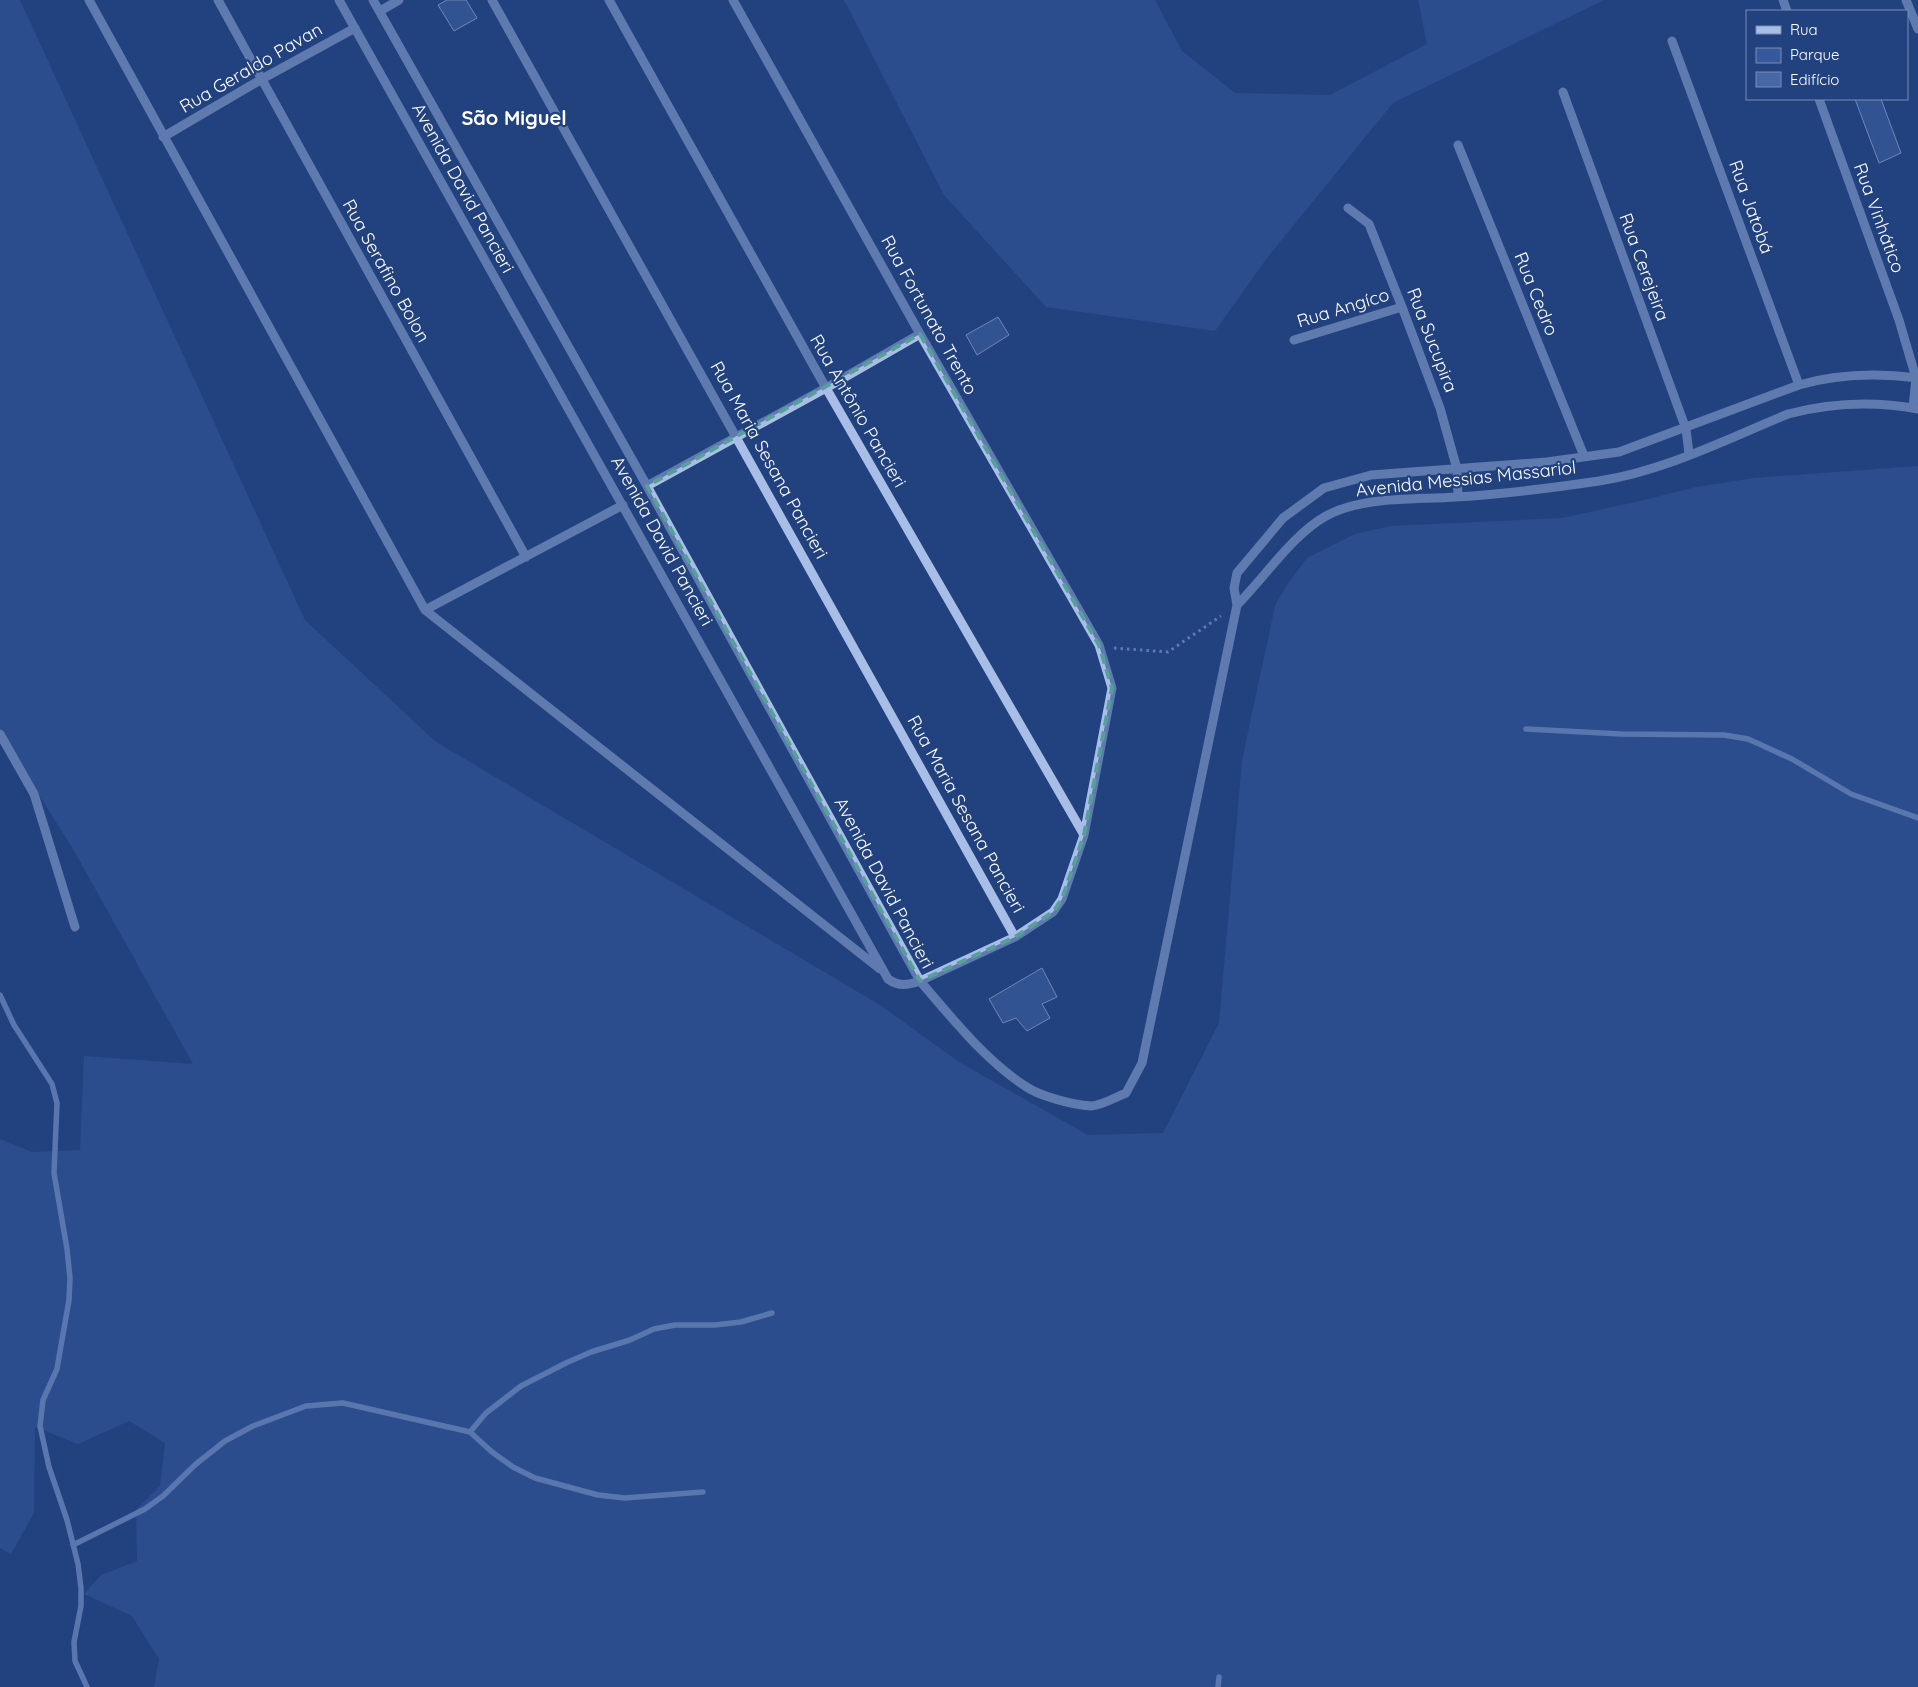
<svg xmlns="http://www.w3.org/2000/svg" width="1918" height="1687" font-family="Quicksand,sans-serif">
	<rect width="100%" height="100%" fill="#22417f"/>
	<path fill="#36599d" d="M0,0H20L305,620L436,742L880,1005L959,1062L1088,1135L1163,1133L1219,1023L1242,760L1275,606L1286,586L1307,558L1355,534L1391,526L1562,518L1636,502L1696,487L1754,478L1918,466V1687H154L159,1659L132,1616L84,1594L101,1575L137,1561L136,1510L160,1486L165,1443L129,1421L78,1444L35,1427L34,1513L11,1554L0,1548V1139L32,1152L80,1150L84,1056L193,1064L73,849L0,733Z
		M844,0H1155L1182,51L1235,93L1330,95L1427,44L1418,0H1604L1393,103L1267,258L1215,331L1046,307L944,195Z"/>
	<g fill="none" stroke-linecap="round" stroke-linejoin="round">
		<path stroke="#9cb7e8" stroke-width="5.5" d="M1526,729L1621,734L1724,735L1748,739L1792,759L1851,794L1918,818
			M0,995L14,1025L52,1084L57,1103L54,1173L67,1249L70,1278L69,1300L59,1357L57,1369L43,1400L40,1426L49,1467L67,1520L78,1564L81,1588V1606L74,1642L75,1661L87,1687
			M470,1432L486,1413L521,1386L566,1363L591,1352L630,1340L654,1329L675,1325H715L741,1322L772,1313
			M73,1545L145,1509L163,1496L196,1464L225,1441L253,1426L306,1406L343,1403L470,1432L492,1452L513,1467L535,1478L598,1495L625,1498L703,1492
			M1218,1687L1219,1677"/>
	</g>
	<path fill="#4668a6" stroke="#cbdaf5" d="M447,0H466L477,18L454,31L438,5Z
		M1855,99H1881L1901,153L1879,163Z
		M998,317L1009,335L977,355L966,335Z
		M1042,968L1057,997L1042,1004L1050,1018L1027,1031L1016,1018L1003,1023L989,999Z"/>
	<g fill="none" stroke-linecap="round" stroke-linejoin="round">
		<path stroke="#a8bee7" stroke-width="3" stroke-dasharray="2.5 4" stroke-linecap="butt" d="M1114,648L1168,652L1221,616"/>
		<path stroke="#a8bee7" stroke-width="9" d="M89,0L425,610L880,969
			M218,0L526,557
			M339,0L888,979C899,987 908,985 920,981L647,486L373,0
			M492,0L1015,937
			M609,0L826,388L1084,835
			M733,0L920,334L1099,645L1112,688L1084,835L1062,899L1053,912L1015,937L920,981C952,1018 984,1059 1025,1086C1039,1096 1073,1105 1091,1106C1101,1106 1116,1097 1126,1093L1142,1063L1237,605L1234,588L1237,573L1283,518L1324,488L1371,475L1547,462L1619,452L1799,385C1837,374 1879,373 1918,378
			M1783,0L1787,11
			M1906,0L1918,29
			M380,11L399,0
			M1672,41L1799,385
			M1563,92L1686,429L1689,454
			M1819,99L1899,320L1916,378L1913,408
			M163,137L262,79L355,28
			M1458,145L1584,456
			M1348,208L1369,224L1402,307L1440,408L1457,469L1458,497
			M1294,340L1402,307
			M647,486L826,388L920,334
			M1237,605C1265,577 1292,535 1326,516C1362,496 1416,500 1456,497C1503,494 1552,488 1599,481C1664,471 1727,439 1788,414C1830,403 1875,401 1918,409
			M425,610L623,505
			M0,734L34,794L75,927"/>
	</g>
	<path d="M0 0H1918V1687H0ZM920,334L1099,645L1112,688L1084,835L1062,899L1053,912L1015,937L920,981L647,486Z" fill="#22417f" fill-opacity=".55" fill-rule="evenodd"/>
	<path fill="none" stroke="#579f9a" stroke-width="4" stroke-dasharray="10 6" stroke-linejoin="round" d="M920,334L1099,645L1112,688L1084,835L1062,899L1053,912L1015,937L920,981L647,486Z"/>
	<g text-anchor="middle" stroke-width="4.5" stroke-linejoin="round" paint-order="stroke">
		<g font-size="18" fill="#fff" stroke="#22417f">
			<text transform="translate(251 68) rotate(-30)" y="6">Rua Geraldo Pavan</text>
			<text transform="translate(463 188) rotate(61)" y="6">Avenida David Pancieri</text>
			<text transform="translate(1751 207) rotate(70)" y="6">Rua Jatobá</text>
			<text transform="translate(1879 218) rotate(70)" y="6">Rua Vinhático</text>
			<text transform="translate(1644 267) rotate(70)" y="6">Rua Cerejeira</text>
			<text transform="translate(386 271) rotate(61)" y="6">Rua Serafino Bolon</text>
			<text transform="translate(1536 294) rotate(68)" y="6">Rua Cedro</text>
			<text transform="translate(1343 308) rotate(-17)" y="6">Rua Angíco</text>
			<text transform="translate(929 315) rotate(61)" y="6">Rua Fortunato Trento</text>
			<text transform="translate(1432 340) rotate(69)" y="6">Rua Sucupira</text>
			<text transform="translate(858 411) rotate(60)" y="6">Rua Antônio Pancieri</text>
			<text transform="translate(769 460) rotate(61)" y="6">Rua Maria Sesana Pancieri</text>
			<text transform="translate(1466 479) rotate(-6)" y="6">Avenida Messias Massariol</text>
			<text transform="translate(662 541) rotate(61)" y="6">Avenida David Pancieri</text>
			<text transform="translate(966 814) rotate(61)" y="6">Rua Maria Sesana Pancieri</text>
			<text transform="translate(884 883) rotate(62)" y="6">Avenida David Pancieri</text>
		</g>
		<g font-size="20" font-weight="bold" fill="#fff" stroke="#22417f">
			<text x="514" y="125">São Miguel</text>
		</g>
	</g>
	<rect x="1746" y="10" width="162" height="90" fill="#22417f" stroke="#7a8db2"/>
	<rect x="1756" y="26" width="25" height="8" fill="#a8bee7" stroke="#7a8db2"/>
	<text x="1790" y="35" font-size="15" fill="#ffffff">Rua</text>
	<rect x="1756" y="48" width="25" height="15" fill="#36599d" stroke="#7a8db2"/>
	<text x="1790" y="60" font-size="15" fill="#ffffff">Parque</text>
	<rect x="1756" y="72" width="25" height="15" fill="#4668a6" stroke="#7a8db2"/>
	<text x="1790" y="85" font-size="15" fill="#ffffff">Edifício</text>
</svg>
